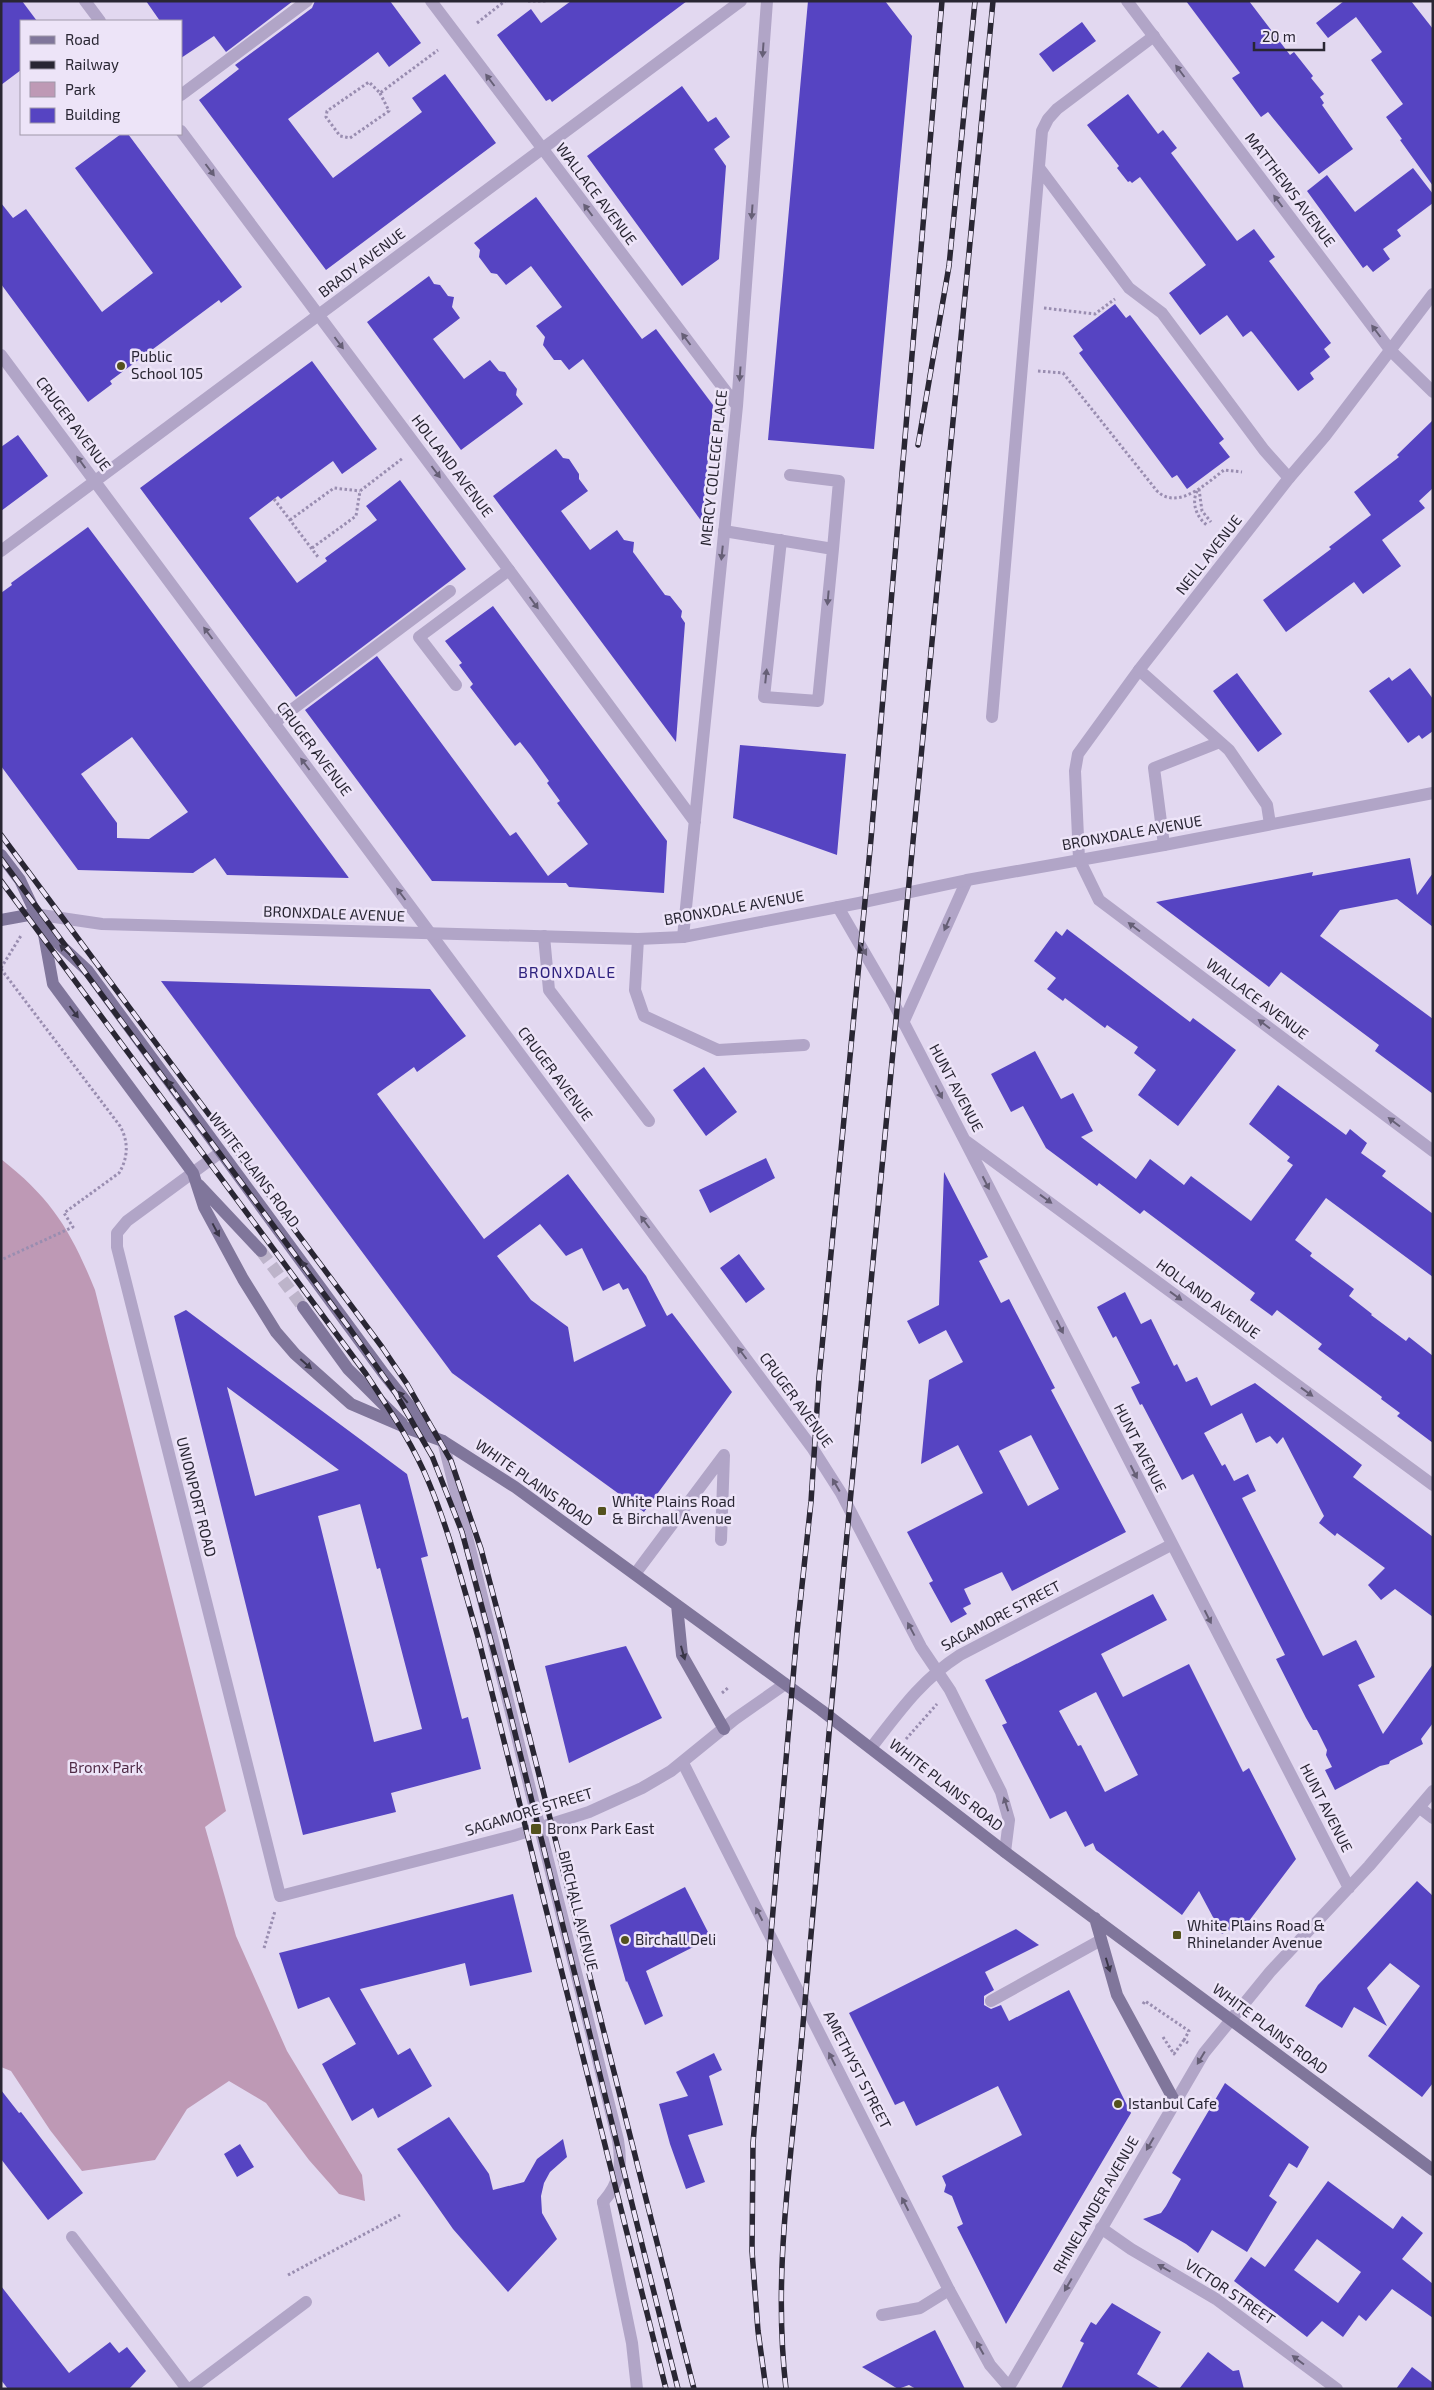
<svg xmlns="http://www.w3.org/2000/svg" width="1434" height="2390" font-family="'Exo 2',sans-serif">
	<rect width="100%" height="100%" fill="#e2d8f0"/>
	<path fill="#be99b5" d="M1,1159C52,1199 71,1231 95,1290L226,1811L205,1827L236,1936L287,2051L362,2175L365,2201L339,2194L309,2160L266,2103L229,2081L187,2109L155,2160L82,2171L50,2130L11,2071L1,2067Z"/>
	<path fill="#5644c2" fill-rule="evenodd" d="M1,1H22L37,21H21V70L1,85Z
		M146,1H293L226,52L214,36L181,58V21H160Z
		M315,1H390L421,43L389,67L378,52L288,119L333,178L422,112L412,98L445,74L496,143L326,270L199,100L239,69L235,65L312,8Z
		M571,1H687L552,102L550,99L546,101L497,35L531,9L541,23Z
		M808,1H885L912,36L874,449L768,440Z
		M1186,1H1249L1290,55L1294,52L1313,76L1311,78L1324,94L1320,97L1324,103L1322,105L1353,149L1319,174L1268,112L1261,117L1232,78L1240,73Z
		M1344,1H1411L1433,29V186L1400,140L1402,139L1386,117L1403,104L1371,60L1382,52L1356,17L1328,38L1316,23Z
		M1082,22L1096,41L1053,72L1039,54Z
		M682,86L708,122L716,117L730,137L714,149L726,166L719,259L682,286L587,156Z
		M1128,94L1158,134L1163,130L1177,148L1171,153L1237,241L1254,229L1275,257L1269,261L1331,343L1324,349L1330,357L1310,373L1314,379L1298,391L1253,333L1251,331L1243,337L1227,315L1200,335L1169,293L1206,265L1140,177L1132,183L1130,181L1128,182L1117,168L1119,166L1087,125Z
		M121,134H128L242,287L221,303L219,300L110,381L112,384L88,402L1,284V203L13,218L26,209L102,312L153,273L75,168Z
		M1413,168L1433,194V203L1397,230L1401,236L1383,249L1390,259L1373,272L1367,265L1363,268L1307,191L1327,175L1355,212Z
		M536,197L642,339L656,329L713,405L702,522L583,359L569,370L561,360H554L543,345L545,337L536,326L562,307L531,266L506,285L497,274L491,273L479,257L480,250L474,243Z
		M429,276L434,284L440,285L448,296L454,297L452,307L460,318L433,339L464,379L490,360L499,371L505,372L508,377L517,389L516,395L523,404L461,450L367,322Z
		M1115,304L1126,318L1130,315L1224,439L1219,443L1230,457L1187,489L1177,475L1172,478L1079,353L1083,350L1073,336Z
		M312,361L377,449L342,474L333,461L281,499L278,496L249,518L297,583L327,561L325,558L377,520L366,506L400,480L466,569L296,697L140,488Z
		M1433,420V488L1419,501L1425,508L1382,540L1401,566L1363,594L1354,582L1286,632L1263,600L1331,549L1329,547L1371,515L1354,492L1399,457L1397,455Z
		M18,435L48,476L1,511V447Z
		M556,449L563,458L569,459L579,474V479L588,491L561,511L590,550L617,530L624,540L634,542L633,552L665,595L670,596L682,611L681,617L685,623L676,742L493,496Z
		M88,527L134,588L349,878L227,875L215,858L193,873L78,870L1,766V593L12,585L11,583ZM132,737L188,812L149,839L117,838V823L81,774Z
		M493,606L667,841L664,893L569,887L566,883L432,881L305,710L377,656L510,836L516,832L548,876L588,844L557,803L560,801L547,783L549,781L531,756L520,742L515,746L470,687L473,684L459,665L462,663L445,641Z
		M1410,668L1433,699V731L1422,739L1419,735L1408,743L1369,691L1389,677L1392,681Z
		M1237,673L1282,734L1258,752L1213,691Z
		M740,745L846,754L837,855L733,818Z
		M1410,858L1417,895L1433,873V927L1397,899L1340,910L1320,936L1433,1019V1094L1375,1051L1379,1045L1281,972L1269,987L1156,902L1313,872L1312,876Z
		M1067,929L1190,1022L1193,1018L1236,1050L1178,1126L1138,1095L1156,1070L1134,1053L1138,1047L1107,1025L1105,1028L1065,998L1063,1001L1047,989L1056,978L1034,961L1056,931L1062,936Z
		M161,981L430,989L466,1036L417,1072L414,1067L377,1094L484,1239L568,1174L646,1276L667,1316L672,1313L732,1392L644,1512L452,1373ZM540,1224L566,1256L582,1248L603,1291L619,1283L623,1290L628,1288L646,1326L574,1362L568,1327L531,1300L497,1256Z
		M1035,1051L1061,1099L1073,1093L1093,1131L1081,1137L1136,1179L1150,1159L1184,1185L1191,1176L1251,1221L1293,1165L1287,1161L1290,1157L1249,1124L1278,1085L1346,1135L1350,1129L1367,1143L1361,1153L1386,1171L1382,1176L1433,1214V1277L1326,1198L1295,1240L1312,1253L1310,1256L1354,1289L1349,1296L1372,1314L1371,1315L1406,1341L1409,1337L1433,1356V1443L1397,1416L1400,1413L1381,1399L1382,1397L1318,1349L1322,1344L1277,1310L1272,1316L1250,1300L1255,1293L1144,1210L1140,1214L1099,1183L1097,1186L1046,1148L1023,1106L1011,1112L991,1074Z
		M704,1067L737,1112L706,1136L673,1090Z
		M766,1158L775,1178L710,1213L699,1190Z
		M944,1172L988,1257L979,1261L1001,1303L1009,1299L1055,1388L1051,1390L1126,1532L1012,1591L1002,1572L964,1589L971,1604L963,1608L967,1614L951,1623L929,1583L933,1581L907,1532L983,1493L958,1445L921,1464L929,1380L963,1362L946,1330L919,1344L907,1321L939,1305ZM1031,1435L1059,1489L1028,1506L999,1451Z
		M739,1254L765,1289L746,1303L720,1268Z
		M1125,1292L1141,1324L1151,1319L1174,1366L1177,1364L1186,1382L1197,1377L1211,1406L1255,1383L1362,1465L1353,1477L1433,1537V1617L1395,1589L1381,1600L1368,1585L1385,1568L1337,1533L1335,1536L1319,1523L1324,1516L1283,1437L1277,1444L1270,1436L1256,1443L1242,1413L1204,1433L1222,1466L1225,1464L1234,1481L1248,1474L1256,1491L1242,1498L1323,1656L1356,1640L1375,1677L1358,1685L1383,1734L1433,1664V1723L1421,1739L1423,1744L1390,1761L1389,1764L1380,1766L1335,1790L1325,1770L1332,1767L1326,1755L1327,1750L1317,1730H1313L1306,1718L1276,1659L1285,1655L1193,1474L1182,1480L1142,1404L1140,1405L1131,1387L1140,1383L1116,1336L1113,1338L1097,1307Z
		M186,1310L407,1474L428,1556L421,1558L462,1719L468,1717L481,1769L391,1793L396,1812L303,1835L174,1316ZM227,1387L339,1470L255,1496ZM360,1504L377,1569L380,1568L422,1729L374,1742L318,1516Z
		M1153,1594L1167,1620L1101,1654L1123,1697L1189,1664L1243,1772L1249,1768L1296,1859L1249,1921L1222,1934L1199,1891L1182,1915L1096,1850L1093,1843L1085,1847L1066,1811L1050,1819L1002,1725L1007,1723L985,1680ZM1096,1692L1138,1775L1105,1792L1081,1745L1078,1746L1059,1711Z
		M626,1646L662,1718L569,1763L545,1666Z
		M1417,1881L1433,1896V2083L1422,2097L1368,2056L1420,1986L1390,1963L1367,1988L1387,2026L1354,2007L1342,2028L1305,2006L1318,1985Z
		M685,1887L711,1938L646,1971L663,2016L645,2025L627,1981L626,1982L610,1925Z
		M513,1894L532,1972L470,1986L465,1963L360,1989L398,2055L410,2048L432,2086L378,2118L373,2108L352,2121L322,2064L356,2044L329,1997L298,2009L279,1953Z
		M1016,1929L1039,1945L985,1972L994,1990L984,1996V2005L991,2009L1001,2005L1009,2021L1069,1990L1131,2113L1006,2324L957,2227L963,2224L952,2196L944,2192L946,2185L942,2176L1022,2135L998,2086L916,2126L904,2101L895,2105L849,2013Z
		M714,2053L722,2070L709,2076L723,2125L688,2135L705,2182L686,2189L670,2144L659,2104L688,2096L676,2072Z
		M1225,2083L1309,2147L1297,2168L1289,2163L1269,2196L1277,2202L1247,2252L1212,2230L1198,2253L1186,2244L1143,2219L1161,2213L1166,2206L1181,2179L1172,2173Z
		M1,2090L19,2113L21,2112L83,2193L48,2220L1,2159Z
		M449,2117L489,2174L493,2190L524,2182L537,2159L563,2139L567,2157L550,2172L544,2183L541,2196L542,2213L557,2239L508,2292L453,2229L397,2149Z
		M240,2144L254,2167L237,2177L224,2154Z
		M1328,2181L1393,2229L1402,2216L1423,2233L1402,2259L1433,2284V2318L1392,2289L1366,2321L1359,2315L1343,2337L1322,2321L1307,2337L1234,2281L1251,2257L1265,2267ZM1317,2239L1361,2272L1338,2303L1294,2270Z
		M1,2286L69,2373L110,2342L119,2353L127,2347L146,2371L129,2389H8L1,2380Z
		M1112,2303L1161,2332L1137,2374L1161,2389H1061L1084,2343L1080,2341L1091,2322L1096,2325Z
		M935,2330L965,2389H916L909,2385L898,2389L862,2367Z
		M1208,2352L1233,2371L1239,2370L1244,2389H1179Z
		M1412,2367L1433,2383V2389H1396Z"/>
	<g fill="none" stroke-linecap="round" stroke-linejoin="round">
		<path stroke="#bdb4ca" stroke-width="12" stroke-dasharray="12 6" stroke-linecap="butt" d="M261,1251L303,1307"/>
		<path stroke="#998db0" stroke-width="3" stroke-dasharray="2.5 2.5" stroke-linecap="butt" d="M528,1H546
			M477,23L505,1
			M380,93L389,111L350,138L340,136L326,117L327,111L369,82L380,93L438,50
			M1044,308L1095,314L1115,299
			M1038,371L1063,373L1157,491C1178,511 1207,483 1224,470L1242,472
			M1199,489L1202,511L1211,522
			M1197,491C1191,504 1197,518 1208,526
			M274,499L318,557
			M290,520L334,488L360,491
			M312,548L356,516L360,491L403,458
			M1,968L22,934
			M1,969L120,1126C129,1142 128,1158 119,1173L64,1213L73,1227L1,1260
			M722,1693L729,1687
			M906,1739L937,1704
			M264,1948L275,1911
			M1143,2004L1145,2001L1189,2031L1184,2040L1188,2043
			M1163,2037L1174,2054L1184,2040
			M288,2275L400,2215"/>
		<path stroke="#b1a5c7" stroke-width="12" d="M181,95L307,1
			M1040,169L1129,288L1162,313L1264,450L1289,478
			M724,531L833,549L839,481L790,475
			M781,540L764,697L818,701L833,549
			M1139,670L1229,750L1267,805L1270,824
			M456,685L419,637L509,570
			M992,717L1042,131L1048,119L1057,109L1154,36
			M274,723L450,591
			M1164,845L1154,768L1220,742
			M544,936L549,990L649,1121
			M638,939L635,990L644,1016L718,1050L804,1045
			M635,1574L724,1455L721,1540
			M991,2001L1101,1940
			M603,2202L632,2343L637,2389
			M72,2237L187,2389
			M882,2315L920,2308L949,2290
			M190,2389L306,2302"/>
		<path stroke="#b1a5c7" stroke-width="12" d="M85,1L100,21
			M431,1L737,406
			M1127,1L1391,351L1433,392
			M181,131L509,570L695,822
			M1433,294L1325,436L1289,478L1139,670L1078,754L1075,771L1079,859L1099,900L1433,1151
			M1,355L813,1449L841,1493L921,1647L950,1690L1001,1792L1009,1820L1005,1852
			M1,551L741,1
			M838,907L893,1002L964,1139L1349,1888
			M683,937L737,406L767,1
			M903,1023L967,880
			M966,1141L1433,1485
			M221,1152L127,1221L117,1233V1247L280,1896L513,1836L589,1812L642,1788L671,1771L735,1719L785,1684
			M443,1441L618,2140C622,2164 621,2182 603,2202
			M871,1748C899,1712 921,1680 960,1655L1171,1545
			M683,1763L949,2290L990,2365L1009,2387
			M1420,1808L1433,1818
			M1101,2228L1131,2249L1216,2299L1337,2389
			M1008,2389L1204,2053L1270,1972L1369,1866L1433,1791"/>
		<path stroke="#b1a5c7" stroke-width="12" d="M34,914L102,924L638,939L683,937L859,903L967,880L1164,845L1433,793"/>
		<path stroke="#80769b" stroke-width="12" d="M1,855L20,880L43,929L88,971L384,1374L433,1435
			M1,920L34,914
			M43,929L53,984L193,1173L204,1207L243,1279L276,1332L295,1354L351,1404L407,1428L443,1441L515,1487L821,1710L1005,1852L1433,2170
			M199,1185L261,1251
			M303,1307L348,1369L402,1423
			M677,1605L682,1655L724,1729
			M1095,1918L1117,1995L1175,2102"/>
		<defs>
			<path id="rail" d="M918,445L949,266L975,1
				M1,835L382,1347L407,1384L451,1461L481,1549L503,1632L694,2389
				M1,859L350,1329L396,1394L432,1456L462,1532L508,1705L678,2389
				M1,881L366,1374C389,1409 413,1444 429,1483C450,1533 463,1586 478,1637L666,2389
				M766,2389L758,2331L752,2251L753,2143L797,1632L811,1502L819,1378L871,839L942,1
				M786,2389C773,2276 790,2170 800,2058C814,1894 829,1730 844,1566L993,1"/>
		</defs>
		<use href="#rail" stroke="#292633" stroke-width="5.5"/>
		<use href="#rail" stroke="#ede4f8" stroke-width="4" stroke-dasharray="11" stroke-linecap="butt"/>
	</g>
	<defs><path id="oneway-solid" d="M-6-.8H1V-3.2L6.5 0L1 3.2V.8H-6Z" transform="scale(1.25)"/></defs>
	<g fill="#665f76">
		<use href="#oneway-solid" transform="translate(763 50) rotate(94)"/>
		<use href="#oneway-solid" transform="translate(1180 71) rotate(-127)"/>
		<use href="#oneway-solid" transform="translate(490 80) rotate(-127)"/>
		<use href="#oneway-solid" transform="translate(210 170) rotate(53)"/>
		<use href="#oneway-solid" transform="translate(1278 201) rotate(-127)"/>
		<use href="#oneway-solid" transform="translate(588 210) rotate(-127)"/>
		<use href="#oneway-solid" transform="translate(752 212) rotate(94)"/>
		<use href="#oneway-solid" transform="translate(1376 331) rotate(-127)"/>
		<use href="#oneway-solid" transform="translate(686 339) rotate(-127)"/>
		<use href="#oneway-solid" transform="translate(339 343) rotate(53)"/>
		<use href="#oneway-solid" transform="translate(740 374) rotate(94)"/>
		<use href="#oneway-solid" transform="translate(81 462) rotate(-126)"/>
		<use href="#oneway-solid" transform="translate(436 472) rotate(53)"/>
		<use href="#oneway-solid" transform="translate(722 553) rotate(96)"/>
		<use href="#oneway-solid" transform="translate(828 598) rotate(95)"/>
		<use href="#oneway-solid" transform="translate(534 603) rotate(54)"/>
		<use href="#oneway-solid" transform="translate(208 633) rotate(-127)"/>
		<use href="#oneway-solid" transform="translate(766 676) rotate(-84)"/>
		<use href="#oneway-solid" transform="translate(305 764) rotate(-127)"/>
		<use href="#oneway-solid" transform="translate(401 894) rotate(-127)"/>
		<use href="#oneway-solid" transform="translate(947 924) rotate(114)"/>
		<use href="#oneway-solid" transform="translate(1134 927) rotate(-143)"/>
		<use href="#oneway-solid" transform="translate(863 949) rotate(60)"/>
		<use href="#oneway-solid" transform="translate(1264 1024) rotate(-143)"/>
		<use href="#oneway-solid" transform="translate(939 1092) rotate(62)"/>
		<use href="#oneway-solid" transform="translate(1394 1122) rotate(-143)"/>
		<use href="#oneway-solid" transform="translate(986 1183) rotate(63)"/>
		<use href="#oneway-solid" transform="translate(1046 1199) rotate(36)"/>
		<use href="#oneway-solid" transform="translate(645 1222) rotate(-127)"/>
		<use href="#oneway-solid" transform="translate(1176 1296) rotate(36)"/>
		<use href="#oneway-solid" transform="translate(1060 1327) rotate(63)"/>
		<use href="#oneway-solid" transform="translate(742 1353) rotate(-127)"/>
		<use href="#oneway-solid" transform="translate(1307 1392) rotate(36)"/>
		<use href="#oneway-solid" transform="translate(1134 1472) rotate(63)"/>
		<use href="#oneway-solid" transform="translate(836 1485) rotate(-120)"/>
		<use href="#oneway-solid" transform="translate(1208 1617) rotate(63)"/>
		<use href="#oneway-solid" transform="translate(911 1629) rotate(-118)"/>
		<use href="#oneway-solid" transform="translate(1006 1804) rotate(-107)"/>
		<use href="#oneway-solid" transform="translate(759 1914) rotate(-117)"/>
		<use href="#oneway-solid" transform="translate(1201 2058) rotate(121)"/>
		<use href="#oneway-solid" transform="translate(832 2059) rotate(-117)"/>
		<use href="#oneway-solid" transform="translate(1150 2144) rotate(120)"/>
		<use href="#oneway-solid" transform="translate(905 2204) rotate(-117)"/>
		<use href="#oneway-solid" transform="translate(1164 2268) rotate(-150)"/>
		<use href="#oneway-solid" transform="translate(1068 2285) rotate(120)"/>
		<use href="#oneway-solid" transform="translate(980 2348) rotate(-119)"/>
		<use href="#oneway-solid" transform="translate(1298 2360) rotate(-143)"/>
	</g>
	<g fill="#3a3648">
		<use href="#oneway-solid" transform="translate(65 950) rotate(-137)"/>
		<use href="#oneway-solid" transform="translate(74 1012) rotate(53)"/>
		<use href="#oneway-solid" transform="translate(172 1086) rotate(-126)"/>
		<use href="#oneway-solid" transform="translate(216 1230) rotate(62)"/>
		<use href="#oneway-solid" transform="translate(306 1267) rotate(-126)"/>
		<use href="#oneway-solid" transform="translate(306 1364) rotate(41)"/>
		<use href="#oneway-solid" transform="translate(403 1397) rotate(-129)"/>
		<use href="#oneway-solid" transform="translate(683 1653) rotate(74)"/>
		<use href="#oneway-solid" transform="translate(1108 1965) rotate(73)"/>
	</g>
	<g fill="#53511d" stroke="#ede4f8" stroke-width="2">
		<circle cx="121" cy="366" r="5"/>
		<rect x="597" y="1506" width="10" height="10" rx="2.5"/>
		<rect x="530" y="1823" width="12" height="12" rx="2.5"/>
		<rect x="1172" y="1930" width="10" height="10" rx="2.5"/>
		<circle cx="625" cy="1940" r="5"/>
		<circle cx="1118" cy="2104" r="5"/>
	</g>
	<g text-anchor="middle" stroke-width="5" stroke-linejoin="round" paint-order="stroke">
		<g font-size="15" fill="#292633" stroke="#ede4f8">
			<text transform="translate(1290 190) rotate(53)" y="5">MATTHEWS AVENUE</text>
			<text transform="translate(596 194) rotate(53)" y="5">WALLACE AVENUE</text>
			<text transform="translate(362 263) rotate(-37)" y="5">BRADY AVENUE</text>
			<text transform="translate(73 424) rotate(53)" y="5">CRUGER AVENUE</text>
			<text transform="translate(452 466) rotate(53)" y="5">HOLLAND AVENUE</text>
			<text transform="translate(714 468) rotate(-84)" y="5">MERCY COLLEGE PLACE</text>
			<text transform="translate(1209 555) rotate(-52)" y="5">NEILL AVENUE</text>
			<text transform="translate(314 749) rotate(53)" y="5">CRUGER AVENUE</text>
			<text transform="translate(1132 833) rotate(-10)" y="5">BRONXDALE AVENUE</text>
			<text transform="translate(734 908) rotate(-10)" y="5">BRONXDALE AVENUE</text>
			<text transform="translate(334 914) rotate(2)" y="5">BRONXDALE AVENUE</text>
			<text transform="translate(1257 999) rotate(37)" y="5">WALLACE AVENUE</text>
			<text transform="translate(555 1074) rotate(53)" y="5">CRUGER AVENUE</text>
			<text transform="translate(956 1088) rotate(62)" y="5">HUNT AVENUE</text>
			<text transform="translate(254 1170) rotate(53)" y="5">WHITE PLAINS ROAD</text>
			<text transform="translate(1208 1299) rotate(36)" y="5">HOLLAND AVENUE</text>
			<text transform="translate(796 1400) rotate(54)" y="5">CRUGER AVENUE</text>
			<text transform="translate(1140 1448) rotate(63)" y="5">HUNT AVENUE</text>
			<text transform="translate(534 1483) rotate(35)" y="5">WHITE PLAINS ROAD</text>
			<text transform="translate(196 1497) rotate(76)" y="5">UNIONPORT ROAD</text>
			<text transform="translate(1001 1616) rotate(-28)" y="5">SAGAMORE STREET</text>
			<text transform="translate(946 1785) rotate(38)" y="5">WHITE PLAINS ROAD</text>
			<text transform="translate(1326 1808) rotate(63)" y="5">HUNT AVENUE</text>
			<text transform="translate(529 1812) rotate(-17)" y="5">SAGAMORE STREET</text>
			<text transform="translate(578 1911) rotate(76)" y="5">BIRCHALL AVENUE</text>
			<text transform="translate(1270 2029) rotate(37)" y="5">WHITE PLAINS ROAD</text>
			<text transform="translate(857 2070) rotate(63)" y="5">AMETHYST STREET</text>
			<text transform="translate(1096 2205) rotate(-60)" y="5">RHINELANDER AVENUE</text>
			<text transform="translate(1230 2292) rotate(34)" y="5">VICTOR STREET</text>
		</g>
		<g font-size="15" fill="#292633" stroke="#ede4f8" text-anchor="start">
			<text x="131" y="362">Public<tspan x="131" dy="17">School 105</tspan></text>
			<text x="612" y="1507">White Plains Road<tspan x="612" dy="17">&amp; Birchall Avenue</tspan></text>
			<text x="547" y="1834">Bronx Park East</text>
			<text x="1187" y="1931">White Plains Road &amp;<tspan x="1187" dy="17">Rhinelander Avenue</tspan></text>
			<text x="635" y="1945">Birchall Deli</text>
			<text x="1128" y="2109">Istanbul Cafe</text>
		</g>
		<g font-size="15" fill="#502b46" stroke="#ede4f8">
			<text x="106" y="1773">Bronx Park</text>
		</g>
		<g font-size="16" letter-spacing="1" fill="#2f227f" stroke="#ede4f8">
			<text x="567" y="978">BRONXDALE</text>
		</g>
	</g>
	<rect width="1434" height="2390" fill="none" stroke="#292633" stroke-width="5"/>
	<rect x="20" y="20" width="162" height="115" fill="#ede4f8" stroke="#9f98a9"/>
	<rect x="30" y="36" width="25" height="8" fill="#80769b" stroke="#9f98a9"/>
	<text x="65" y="45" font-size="15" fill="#292633">Road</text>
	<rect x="30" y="61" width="25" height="8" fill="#292633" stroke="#9f98a9"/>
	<text x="65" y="70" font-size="15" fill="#292633">Railway</text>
	<rect x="30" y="82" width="25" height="15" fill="#be99b5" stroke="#9f98a9"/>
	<text x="65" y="95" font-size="15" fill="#292633">Park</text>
	<rect x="30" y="108" width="25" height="15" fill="#5644c2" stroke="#9f98a9"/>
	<text x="65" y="120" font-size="15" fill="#292633">Building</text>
	<path d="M1254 42v8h70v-8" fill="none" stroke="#292633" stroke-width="2.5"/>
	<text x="1262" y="42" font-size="15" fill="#292633" stroke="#ede4f8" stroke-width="4" paint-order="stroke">20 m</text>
</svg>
